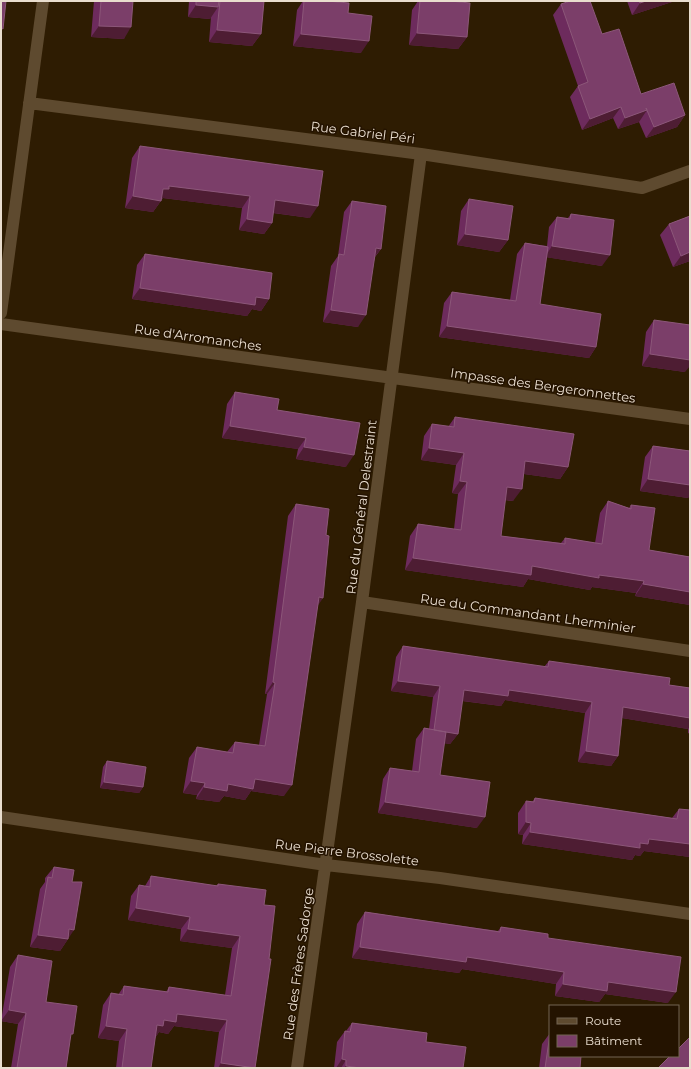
<svg xmlns="http://www.w3.org/2000/svg" width="691" height="1069" font-family="Montserrat,sans-serif">
	<rect width="100%" height="100%" fill="#2e1c02"/>
	<g fill="none" stroke-linecap="round" stroke-linejoin="round">
		<path stroke="#5e4a2f" stroke-width="12" d="M29,103L421,154L642,188L690,171
			M1,313L43,1
			M1,324L690,419
			M362,602L690,651
			M1,817L326,865L440,878L690,914
			M297,1068L362,602L421,154"/>
	</g>
	<path fill="#6d2b5d" d="M94,1H133L124,39L91,37Z
		M189,1H264L261,34L252,46L209,42L211,17L210,19L188,17Z
		M303,1H327L348,13L361,53L293,46L297,10Z
		M418,1H450L467,37L458,49L409,45L412,10Z
		M627,1H675L632,15Z
		M561,4L602,34L641,94L685,115L677,127L646,138L639,122L618,129L613,118L582,130L570,97L578,86L553,15Z
		M140,146L310,218L273,213L272,223L264,234L239,230L242,208L163,198L153,212L125,208L132,158Z
		M469,199L508,240L499,252L457,245L461,211Z
		M352,201L381,249L375,257L358,327L323,322L331,266L338,256L344,212Z
		M571,214L602,266L546,257L540,304L596,347L589,358L439,337L444,303L452,292L510,300L517,254L525,243L547,246L549,227L557,217L568,218Z
		M690,216V261L673,267L660,235L669,224Z
		M145,254L269,299L261,311L252,309L247,316L132,299L137,265Z
		M654,320L685,372L642,366L646,332Z
		M235,392L277,410L346,467L296,459L298,449L222,438L227,404Z
		M455,417L568,467L560,479L524,474L513,501L505,500L501,536L561,543L565,538L595,543L600,513L608,501L629,508L631,505L649,550L690,557V605L635,596L636,593L592,587L590,590L528,579L523,587L405,570L410,536L418,524L454,529L458,494L452,493L456,465L421,460L424,436L432,424L448,427Z
		M653,446L690,451V495L688,498L640,491L645,457Z
		M296,504L326,535L318,604L284,796L251,791L245,800L224,796L219,802L196,799L197,795L183,793L189,758L197,747L227,752L235,742L259,745L267,694H265L288,516Z
		M403,646L544,667L549,661L669,685L690,688V734L688,733V729L622,718L618,756L611,766L578,762L585,713L505,700L501,706L462,701L458,734L450,744L444,743L440,775L477,828L378,813L383,779L390,768L412,771L416,739L424,728L429,729L433,697L391,691L396,657Z
		M107,761L143,787L139,793L100,788L103,767Z
		M535,798L672,818L679,809L690,810V857L644,851L640,856L635,855L632,860L522,844L523,835L518,834V813L526,801L532,802Z
		M54,867L72,882L68,939L60,951L30,947L40,889L45,882V878Z
		M151,876L216,886L218,884L264,905L255,1068H214L219,1032L174,1026L168,1034L159,1032L155,1038L151,1068H116L119,1041L98,1038L103,1005L111,993L118,995L124,986L166,992L169,987L225,995L232,948L180,941L181,929L128,920L131,896L139,885L145,886Z
		M365,912L498,931L501,927L548,938L668,1003L605,994L599,1002L555,996L556,984L462,969L459,973L352,958L357,924Z
		M18,955L46,1002L70,1039L66,1068H11L18,1024L1,1021L10,967Z
		M352,1023L426,1042L463,1068H334L337,1042L345,1031H346Z
		M550,1033L580,1068H539L542,1044Z"/>
	<path fill="#4e1d33" d="M646,1H675L632,15L640,3Z
		M196,5L218,7L210,19L188,17Z
		M99,26L131,27L124,39L91,37Z
		M217,30L261,34L252,46L209,42Z
		M417,33L467,37L458,49L409,45Z
		M301,34L369,41L361,53L293,46Z
		M621,107L613,118L582,130L590,119Z
		M647,110L639,122L618,129L625,118Z
		M685,115L677,127L646,138L654,127Z
		M169,186L250,196L242,208L163,198L153,212L125,208L133,196L163,189Z
		M275,200L318,206L310,218L267,212Z
		M247,219L272,223L264,234L239,230Z
		M465,234L508,240L499,252L457,245Z
		M552,246L610,255L602,266L545,257Z
		M376,248L381,249L372,260Z
		M690,252V261L673,267L681,256Z
		M140,288L256,297L269,299L261,311L252,309L247,316L132,299Z
		M331,310L366,315L358,327L323,322Z
		M447,326L596,347L589,358L439,337Z
		M650,354L690,360V366L685,372L642,366Z
		M230,426L306,438L298,449L222,438Z
		M304,447L354,455L346,467L296,459Z
		M429,448L464,453L456,465L421,460Z
		M525,461L568,467L560,479L517,473Z
		M648,479L690,485V495L688,498L640,491Z
		M460,481L467,482L458,494L452,493Z
		M507,487L522,489L513,501L498,499Z
		M413,558L532,566L644,581L636,593L592,587L590,590L528,579L523,587L405,570Z
		M643,584L690,592V605L635,596Z
		M319,597L323,598L315,610Z
		M398,681L440,686L433,697L391,691Z
		M273,682L275,683L267,694H265Z
		M464,690H509L592,702L585,713L505,700L501,706L456,700Z
		M623,707L690,718V726L688,729L616,717Z
		M434,730L458,734L450,744L427,741Z
		M586,751L618,756L611,766L578,762Z
		M255,779L292,785L284,796L251,791L245,800L224,796L219,802L196,799L204,787Z
		M191,781L205,783L197,795L183,793Z
		M104,782L143,787L139,793L100,788Z
		M385,802L485,817L477,828L378,813Z
		M526,822L531,823L523,835L518,834Z
		M530,832L640,843L649,839L690,844V857L644,851L640,856L635,855L632,860L522,844Z
		M136,908L190,917L181,929L128,920Z
		M69,929L74,930L60,951L30,947L38,935Z
		M188,929L240,936L232,948L180,941Z
		M360,947L467,957L564,972L556,984L462,969L459,973L352,958Z
		M608,982L676,992L668,1003L605,994L599,1002L555,996L563,984Z
		M9,1010L26,1013L18,1024L1,1021Z
		M177,1014L227,1020L219,1032L174,1026L168,1034L159,1032L155,1038L157,1025L164,1020Z
		M106,1026L127,1029L119,1041L98,1038Z
		M342,1059L346,1060L341,1068H336Z
		M221,1063L253,1068H218Z
		M346,1066L360,1068H344Z"/>
	<path fill="#7b3e69" stroke="#8c5779" d="M1,1H6L3,29L1,28Z
		M101,1H133L131,27L99,26Z
		M196,1H219L218,7L196,5Z
		M220,1H264L261,34L217,30Z
		M304,1H327L349,3L348,13L372,16L369,41L301,34Z
		M420,1H450L470,3L467,37L417,33Z
		M570,1H590L602,34L619,29L641,94L674,83L685,115L654,127L646,108L647,110L625,118L621,107L590,119L578,86L588,82L561,4Z
		M639,1H646L640,3Z
		M140,146L323,171L318,206L275,200L272,223L247,219L250,196L169,186V189H163L161,201L133,196Z
		M469,199L513,206L508,240L465,234Z
		M352,201L386,206L381,249L376,248L366,315L331,310L339,254L344,255Z
		M571,214L614,220L610,255L552,246L557,217L570,219Z
		M690,216V252L681,256L669,224Z
		M525,243L548,247L540,304L601,314L596,347L447,326L452,292L516,301Z
		M145,254L272,273L269,299L256,297L255,305L140,288Z
		M654,320L690,325V360L650,354Z
		M235,392L279,399L277,410L360,423L354,455L304,447L306,438L230,426Z
		M455,417L574,434L568,467L525,461L522,489L507,487L501,536L565,544V538L602,544L608,501L631,509V505L655,508L649,550L690,557V592L643,584L644,581L599,575V578L532,566L531,575L413,558L418,524L461,530L467,482L460,481L464,453L429,448L432,424L454,427Z
		M653,446L690,451V485L648,479Z
		M296,504L329,509L326,535L329,536L323,598L319,597L292,785L255,779L253,789L228,784L227,791L204,787L205,783L191,781L197,747L233,753L235,742L265,746L275,683L273,682Z
		M403,646L548,667L549,661L670,678L669,685L690,688V718L623,707L618,756L586,751L592,702L509,690L508,696L464,690L458,734L434,730L440,686L398,681Z
		M424,728L446,732L440,775L490,782L485,817L385,802L390,768L419,772Z
		M107,761L146,767L143,787L104,782Z
		M535,798L677,819L679,809L690,810V844L649,839L648,844L640,843V848L530,832L531,823L526,822V801L534,802Z
		M54,867L74,870L72,882H82L74,930L69,929L68,939L38,935L48,877L52,878Z
		M151,876L218,886V884L266,890L264,905L275,906L269,959H271L255,1068L221,1063L227,1020L177,1014L176,1022L164,1020L163,1026L157,1025L151,1068H122L127,1029L106,1026L111,993L123,995L124,986L168,992L169,987L231,996L240,936L188,929L190,917L136,908L139,885L150,887Z
		M365,912L500,932L501,927L548,934V938L681,957L676,992L608,982L607,991L563,984L564,972L467,957L466,962L360,947Z
		M18,955L52,961L46,1002L77,1006L73,1034H71L66,1068H17L26,1013L9,1010Z
		M352,1023L427,1033L426,1042L466,1047L463,1068H360L346,1066V1060L342,1059L345,1031L350,1032Z
		M550,1034V1056H581L580,1068H545Z
		M690,1037V1068H658L670,1056H678V1049Z"/>
	<g text-anchor="middle" stroke-width="3" stroke-linejoin="round" paint-order="stroke">
		<g font-size="13" fill="#e9ddce" stroke="#241300">
			<text transform="translate(363 132) rotate(7)" y="5">Rue Gabriel Péri</text>
			<text transform="translate(198 337) rotate(8)" y="5">Rue d'Arromanches</text>
			<text transform="translate(543 385) rotate(8)" y="5">Impasse des Bergeronnettes</text>
			<text transform="translate(361 507) rotate(-83)" y="5">Rue du Général Delestraint</text>
			<text transform="translate(528 613) rotate(8)" y="5">Rue du Commandant Lherminier</text>
			<text transform="translate(347 852) rotate(7)" y="5">Rue Pierre Brossolette</text>
			<text transform="translate(298 964) rotate(-82)" y="5">Rue des Frères Sadorge</text>
		</g>
	</g>
	<rect width="691" height="1069" fill="none" stroke="#e9ddce" stroke-width="4"/>
	<rect x="549" y="1005" width="130" height="52" fill="#241300" stroke="#736452"/>
	<rect x="557" y="1018" width="20" height="6" fill="#5e4a2f" stroke="#736452"/>
	<text x="585" y="1025" font-size="12" fill="#e9ddce">Route</text>
	<rect x="557" y="1035" width="20" height="12" fill="#7b3e69" stroke="#736452"/>
	<text x="585" y="1045" font-size="12" fill="#e9ddce">Bâtiment</text>
</svg>
